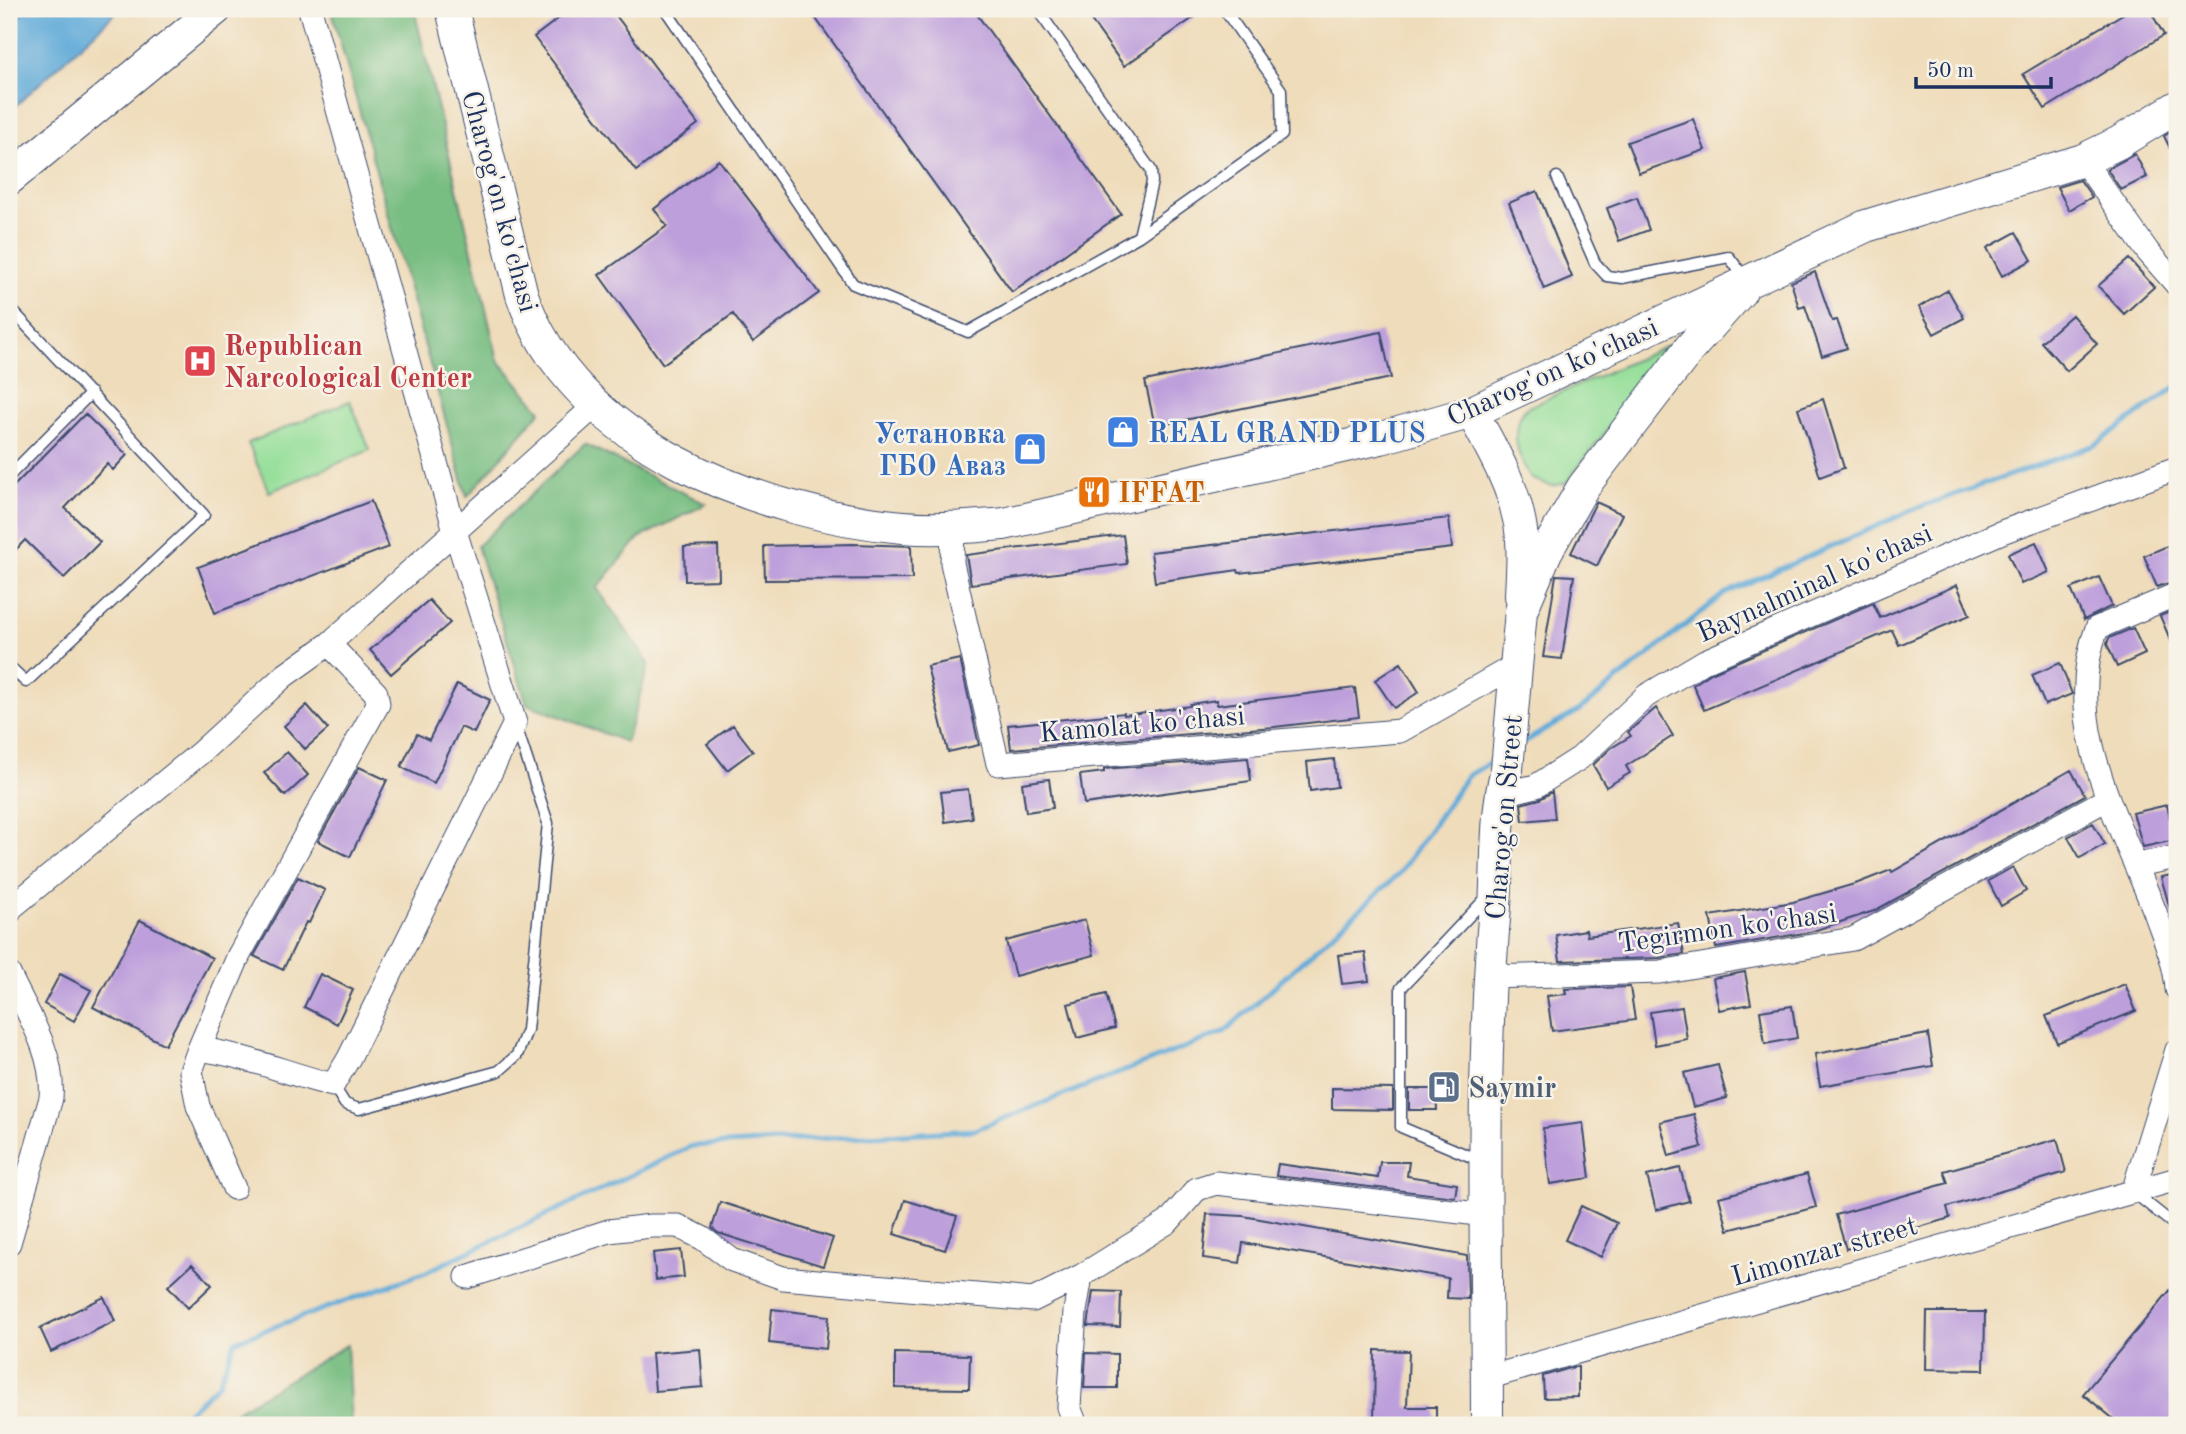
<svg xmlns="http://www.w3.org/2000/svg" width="2186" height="1434" font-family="'Old Standard TT',serif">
	<rect width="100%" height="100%" fill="#f7f3e8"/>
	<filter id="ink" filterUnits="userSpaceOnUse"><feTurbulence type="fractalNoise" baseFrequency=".0143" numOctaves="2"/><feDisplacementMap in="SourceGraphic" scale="14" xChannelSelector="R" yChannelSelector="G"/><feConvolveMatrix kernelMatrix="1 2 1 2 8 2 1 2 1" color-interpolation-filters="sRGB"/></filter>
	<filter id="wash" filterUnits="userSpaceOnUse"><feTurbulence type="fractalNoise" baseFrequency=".00686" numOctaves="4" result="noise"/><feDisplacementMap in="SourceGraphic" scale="28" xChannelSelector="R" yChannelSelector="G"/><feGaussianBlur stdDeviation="1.57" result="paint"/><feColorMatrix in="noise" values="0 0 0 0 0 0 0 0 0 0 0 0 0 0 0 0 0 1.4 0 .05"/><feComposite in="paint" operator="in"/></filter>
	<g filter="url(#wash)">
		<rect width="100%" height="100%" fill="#efdcba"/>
		<path fill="#96df9a" stroke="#58877c" stroke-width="2" d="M1674,343L1566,483L1551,486L1532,479C1517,457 1508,430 1526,408Z
			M350,401L370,450L269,492L248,443Z"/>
		<path fill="#78be82" stroke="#4a7670" stroke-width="2" d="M331,9H414L498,360L541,411L467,497Z
			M585,444L706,504L639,538L597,588L649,664L626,742L527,704L477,546Z
			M347,1345L351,1425H213Z"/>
		<path fill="#62abd9" stroke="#3e6d9c" stroke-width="2" d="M28,9H120L9,112V25Z"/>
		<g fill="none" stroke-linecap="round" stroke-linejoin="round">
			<path stroke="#62abd9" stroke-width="5" d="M1519,745L1580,710L1724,594L1917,508L2095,445L2177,386
				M174,1425L219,1383L235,1341L426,1272L692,1146L974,1130L1224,1032L1399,874L1467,776L1496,759"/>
		</g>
		<g id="blocks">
			<path fill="#bd9fdb" d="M571,9H611L698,124L636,171L534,37Z
				M809,9H973L1121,214L1012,292Z
				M1083,9H1206L1124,66Z
				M2131,9H2149L2164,35L2045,109L2023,74Z
				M1693,119L1705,150L1639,173L1627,142Z
				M2177,128V162L2164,136Z
				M2135,154L2147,177L2121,190L2107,169Z
				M719,160L819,293L753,342L733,314L663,364L599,275L667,226L654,209Z
				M2080,180L2092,197L2069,210L2057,187Z
				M1537,191L1572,277L1544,289L1509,203Z
				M1637,197L1649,230L1619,241L1607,208Z
				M2016,232L2032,260L2002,276L1987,248Z
				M2129,259L2154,287L2124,314L2098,286Z
				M1815,272L1832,321L1837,320L1847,348L1822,356L1805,306L1799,308L1791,282Z
				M1948,290L1964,318L1934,334L1919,307Z
				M2072,315L2097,344L2067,371L2041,342Z
				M1381,332L1391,378L1155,426L1145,381Z
				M1823,399L1844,468L1820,477L1798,408Z
				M85,414L127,455L113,470L107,464L65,508L100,542L64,578L25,540L9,557V491Z
				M371,501L389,547L215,613L198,567Z
				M1596,502L1622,514L1597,566L1571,553Z
				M1449,518L1452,548L1239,573L1238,570L1155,582L1151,552Z
				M1123,535L1127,564L971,584L966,555Z
				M2036,542L2049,572L2021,584L2008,554Z
				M854,544L911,546L912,579L765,580L764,546Z
				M2172,544L2177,556V580L2157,587L2144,556Z
				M718,546L719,580L685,581L684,547Z
				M1556,575L1574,576L1562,659L1543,657Z
				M2099,577L2112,606L2084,620L2071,589Z
				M1957,585L1970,615L1899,645L1892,630L1704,710L1693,685L1711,673L1873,603L1880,618Z
				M429,600L450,623L391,674L370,650Z
				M2177,609V655L2160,616Z
				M2133,628L2145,654L2117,667L2107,644L2109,638Z
				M960,659L979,745L948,752L927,666Z
				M1401,663L1419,692L1394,708L1375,680Z
				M2060,663L2072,694L2045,705L2032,675Z
				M457,684L490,700L474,733L461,727L434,783L401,767L417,734L429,740Z
				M1355,688L1359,717L1274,727L1011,749L1008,725L1124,713V715L1190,706V704L1217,700V705Z
				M307,705L328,729L305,749L284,726Z
				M1656,708L1673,736L1626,766L1630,773L1606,787L1593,765L1611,748L1631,736L1628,732Z
				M733,725L753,751L727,770L707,744Z
				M287,752L308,775L285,796L264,773Z
				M1248,758L1251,781L1084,804L1080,775L1104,772V769Z
				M1334,759L1337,787L1310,791L1307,762Z
				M359,767L387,780L350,857L318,841Z
				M2071,770L2085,795L1874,911L1810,932L1716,948L1710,916L1793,902L1858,883L1891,870L1892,872Z
				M1049,779L1053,808L1026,812L1022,783Z
				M968,789L972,818L945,822L941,792Z
				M1552,792L1555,818L1523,821L1521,804L1540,799Z
				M2167,805L2175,840L2143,847L2133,813Z
				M2093,823L2105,844L2080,858L2068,837Z
				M2013,867L2026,891L2001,906L1988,881Z
				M2177,874V922L2174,923L2161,877Z
				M298,877L325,890L309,923L306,922L283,970L254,956Z
				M140,920L212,958L165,1045L93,1007Z
				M1085,920L1094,955L1015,976L1006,941Z
				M1678,923L1684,954L1659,958L1560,961L1556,935L1586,930L1587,936Z
				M1365,952L1369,981L1342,984L1338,955Z
				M1745,972L1751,1004L1719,1010L1713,978Z
				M60,974L91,990L74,1021L44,1004Z
				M320,974L353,990L337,1024L304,1007Z
				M2125,984L2136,1011L2057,1043L2046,1016Z
				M1630,987L1635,1020L1552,1031L1547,996L1566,994L1565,989Z
				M1106,994L1115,1028L1077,1038L1068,1004Z
				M1792,1006L1797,1038L1765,1044L1760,1011Z
				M1682,1007L1687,1039L1655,1045L1650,1012Z
				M1928,1034L1933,1066L1820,1086L1815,1054Z
				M1718,1065L1727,1098L1693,1107L1684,1073Z
				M1332,1088L1393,1089V1110L1332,1109Z
				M1409,1089H1436L1437,1110H1409Z
				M1694,1114L1702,1147L1669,1156L1660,1122Z
				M1583,1123L1590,1178L1550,1184L1543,1128Z
				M2057,1139L2066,1172L1947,1207L1950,1218L1846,1249L1836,1215L1948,1183L1944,1171Z
				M1380,1162H1409L1407,1176L1457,1184L1455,1197L1276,1176L1278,1164L1378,1178Z
				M1680,1168L1689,1201L1656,1210L1647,1176Z
				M1807,1174L1816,1207L1728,1230L1719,1197Z
				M905,1200L957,1216L945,1250L894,1234Z
				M720,1202L833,1238L823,1266L718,1233L712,1228Z
				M1581,1206L1617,1223L1601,1257L1565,1240Z
				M1207,1214L1243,1216L1467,1256L1468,1299L1447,1298L1448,1278L1243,1243L1240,1263L1203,1258Z
				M681,1250L684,1277L656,1280L653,1253Z
				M192,1264L212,1285L188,1308L168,1286Z
				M2177,1282V1425H2121L2083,1394Z
				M1093,1291L1121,1292L1120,1327L1088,1326Z
				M104,1297L115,1321L51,1352L40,1328Z
				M772,1309L829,1316L826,1349L769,1343Z
				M1927,1312H1985L1984,1370L1926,1369Z
				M700,1349L703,1387L655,1391L652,1353Z
				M1375,1350L1409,1351L1407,1407H1436V1425H1374Z
				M895,1353L970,1355L969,1389L895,1388Z
				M1086,1353L1117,1354V1388H1084Z
				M1574,1367H1578V1397L1544,1398L1543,1376Z"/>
		</g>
	</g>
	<g filter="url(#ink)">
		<use href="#blocks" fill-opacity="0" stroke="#3b496c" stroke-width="2"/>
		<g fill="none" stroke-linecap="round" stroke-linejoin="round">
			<defs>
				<path id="lane" d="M665,9L853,284L968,332L1139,236L1282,135L1281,90L1224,9
					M1037,9L1151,170L1152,182L1139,236
					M1557,177L1595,263L1607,276L1622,278L1729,257L1745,278
					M9,307L204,515L26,682L9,666
					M9,476L91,393
					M333,1085L345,1104L359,1109L499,1071L517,1055L527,1030L548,823L516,726
					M1481,1161L1401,1127V988L1487,897
					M2133,1192L2177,1227"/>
				<path id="street" d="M310,9L455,531L515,723L349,1058L333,1085C288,1074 245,1055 199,1049L239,955L378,704L376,693L329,644
					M2083,160L2148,252L2177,285
					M953,529L952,563L998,764L1400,731L1514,666
					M2177,594L2097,628C2060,725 2121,823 2155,912C2164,938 2175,961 2177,989
					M1500,795L1536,786L1580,758L1646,696L1705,661L2002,532L2177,468
					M2137,865L2177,857
					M9,913L11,908L200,753L284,676L329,644L595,406
					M9,974C27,1013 55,1054 51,1098L9,1243
					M1489,977L1660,972L1853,939L2107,799
					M199,1049L191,1071L198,1106L234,1188
					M2133,1192L2177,1050
					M467,1277L609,1231L651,1226H678L702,1238L732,1260L783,1278L1033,1300L1081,1276L1168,1222L1197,1189L1216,1183L1486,1215
					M1487,1378L2177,1179
					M1076,1425L1069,1407L1075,1311L1081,1276"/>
				<path id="secondary" d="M452,9L522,295C573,444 758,514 903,527C937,530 970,527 1004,524L1381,438L1472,412L1866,226L2083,160L2118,143L2177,107
					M9,179L216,9
					M1472,412C1489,445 1510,478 1518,515C1525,541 1522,569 1521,596
					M1487,1425C1487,1252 1480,1079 1495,906C1498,860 1495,814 1507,769L1521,611L1546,552L1583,487L1690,348L1741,291"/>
			</defs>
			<use href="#lane" stroke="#3b496c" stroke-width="13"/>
			<use href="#street" stroke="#3b496c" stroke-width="25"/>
			<use href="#secondary" stroke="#3b496c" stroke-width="34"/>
			<use href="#lane" stroke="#fff" stroke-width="10"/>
			<use href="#street" stroke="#fff" stroke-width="23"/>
			<use href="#secondary" stroke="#fff" stroke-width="32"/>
		</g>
	</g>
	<defs>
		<symbol id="hospital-square" viewBox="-11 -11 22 22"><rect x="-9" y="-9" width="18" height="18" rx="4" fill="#e0444e" stroke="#f7f3e8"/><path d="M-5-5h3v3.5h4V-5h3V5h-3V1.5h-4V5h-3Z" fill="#fff"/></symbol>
		<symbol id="shop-square" viewBox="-11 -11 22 22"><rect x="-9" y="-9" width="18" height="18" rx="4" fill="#3f7fe0" stroke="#f7f3e8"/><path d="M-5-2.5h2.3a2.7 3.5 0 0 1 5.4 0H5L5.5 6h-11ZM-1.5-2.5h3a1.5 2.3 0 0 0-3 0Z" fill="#fff"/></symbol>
		<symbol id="restaurant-square" viewBox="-11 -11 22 22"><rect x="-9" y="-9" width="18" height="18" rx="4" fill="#e8710a" stroke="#f7f3e8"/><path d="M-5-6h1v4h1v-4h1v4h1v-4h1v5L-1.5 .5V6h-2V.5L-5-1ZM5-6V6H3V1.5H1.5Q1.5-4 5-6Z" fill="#fff"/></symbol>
		<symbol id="fuel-square" viewBox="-11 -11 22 22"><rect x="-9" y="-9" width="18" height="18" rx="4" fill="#5c6f8a" stroke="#f7f3e8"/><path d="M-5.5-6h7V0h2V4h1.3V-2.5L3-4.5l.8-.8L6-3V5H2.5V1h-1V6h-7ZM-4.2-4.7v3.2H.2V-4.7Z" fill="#fff"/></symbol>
	</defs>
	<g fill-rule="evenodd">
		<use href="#hospital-square" x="181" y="342" width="38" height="38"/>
		<use href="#shop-square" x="1104" y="413" width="38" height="38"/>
		<use href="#shop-square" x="1011" y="430" width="38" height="38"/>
		<use href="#restaurant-square" x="1075" y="473" width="38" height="38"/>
		<use href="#fuel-square" x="1425" y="1068" width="38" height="38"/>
	</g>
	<g text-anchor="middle" stroke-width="5" stroke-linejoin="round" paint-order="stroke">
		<g font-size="28" fill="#1b2f5e" stroke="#f7f3e8">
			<text transform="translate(501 201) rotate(75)" y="10">Charog'on ko'chasi</text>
			<text transform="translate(1552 371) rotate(-24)" y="10">Charog'on ko'chasi</text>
			<text transform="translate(1814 582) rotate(-24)" y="10">Baynalminal ko'chasi</text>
			<text transform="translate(1142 723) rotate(-5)" y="10">Kamolat ko'chasi</text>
			<text transform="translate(1503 817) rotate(-85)" y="10">Charog'on Street</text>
			<text transform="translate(1727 927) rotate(-8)" y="10">Tegirmon ko'chasi</text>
			<text transform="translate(1824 1250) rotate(-16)" y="10">Limonzar street</text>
		</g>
		<g font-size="28" font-weight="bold" fill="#be3a42" stroke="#f7f3e8" text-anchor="start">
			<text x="224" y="355">Republican<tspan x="224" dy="32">Narcological Center</tspan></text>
		</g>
		<g font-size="28" font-weight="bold" fill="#366cbe" stroke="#f7f3e8" text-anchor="start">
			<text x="1148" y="442">REAL GRAND PLUS</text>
			<text x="1006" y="443" text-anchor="end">Установка<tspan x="1006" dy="32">ГБО Аваз</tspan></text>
		</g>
		<g font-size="28" font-weight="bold" fill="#c56008" stroke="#f7f3e8" text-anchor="start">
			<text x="1118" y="502">IFFAT</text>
		</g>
		<g font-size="28" font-weight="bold" fill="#4e5e75" stroke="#f7f3e8" text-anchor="start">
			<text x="1468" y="1097">Saymir</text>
		</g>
	</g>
	<rect width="2186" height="1434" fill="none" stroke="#f7f3e8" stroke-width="35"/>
	<path d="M1916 77v10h135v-10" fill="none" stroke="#1b2f5e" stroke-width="3.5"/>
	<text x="1927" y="77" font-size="21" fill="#1b2f5e" stroke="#f7f3e8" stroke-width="5" paint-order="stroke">50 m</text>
</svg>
